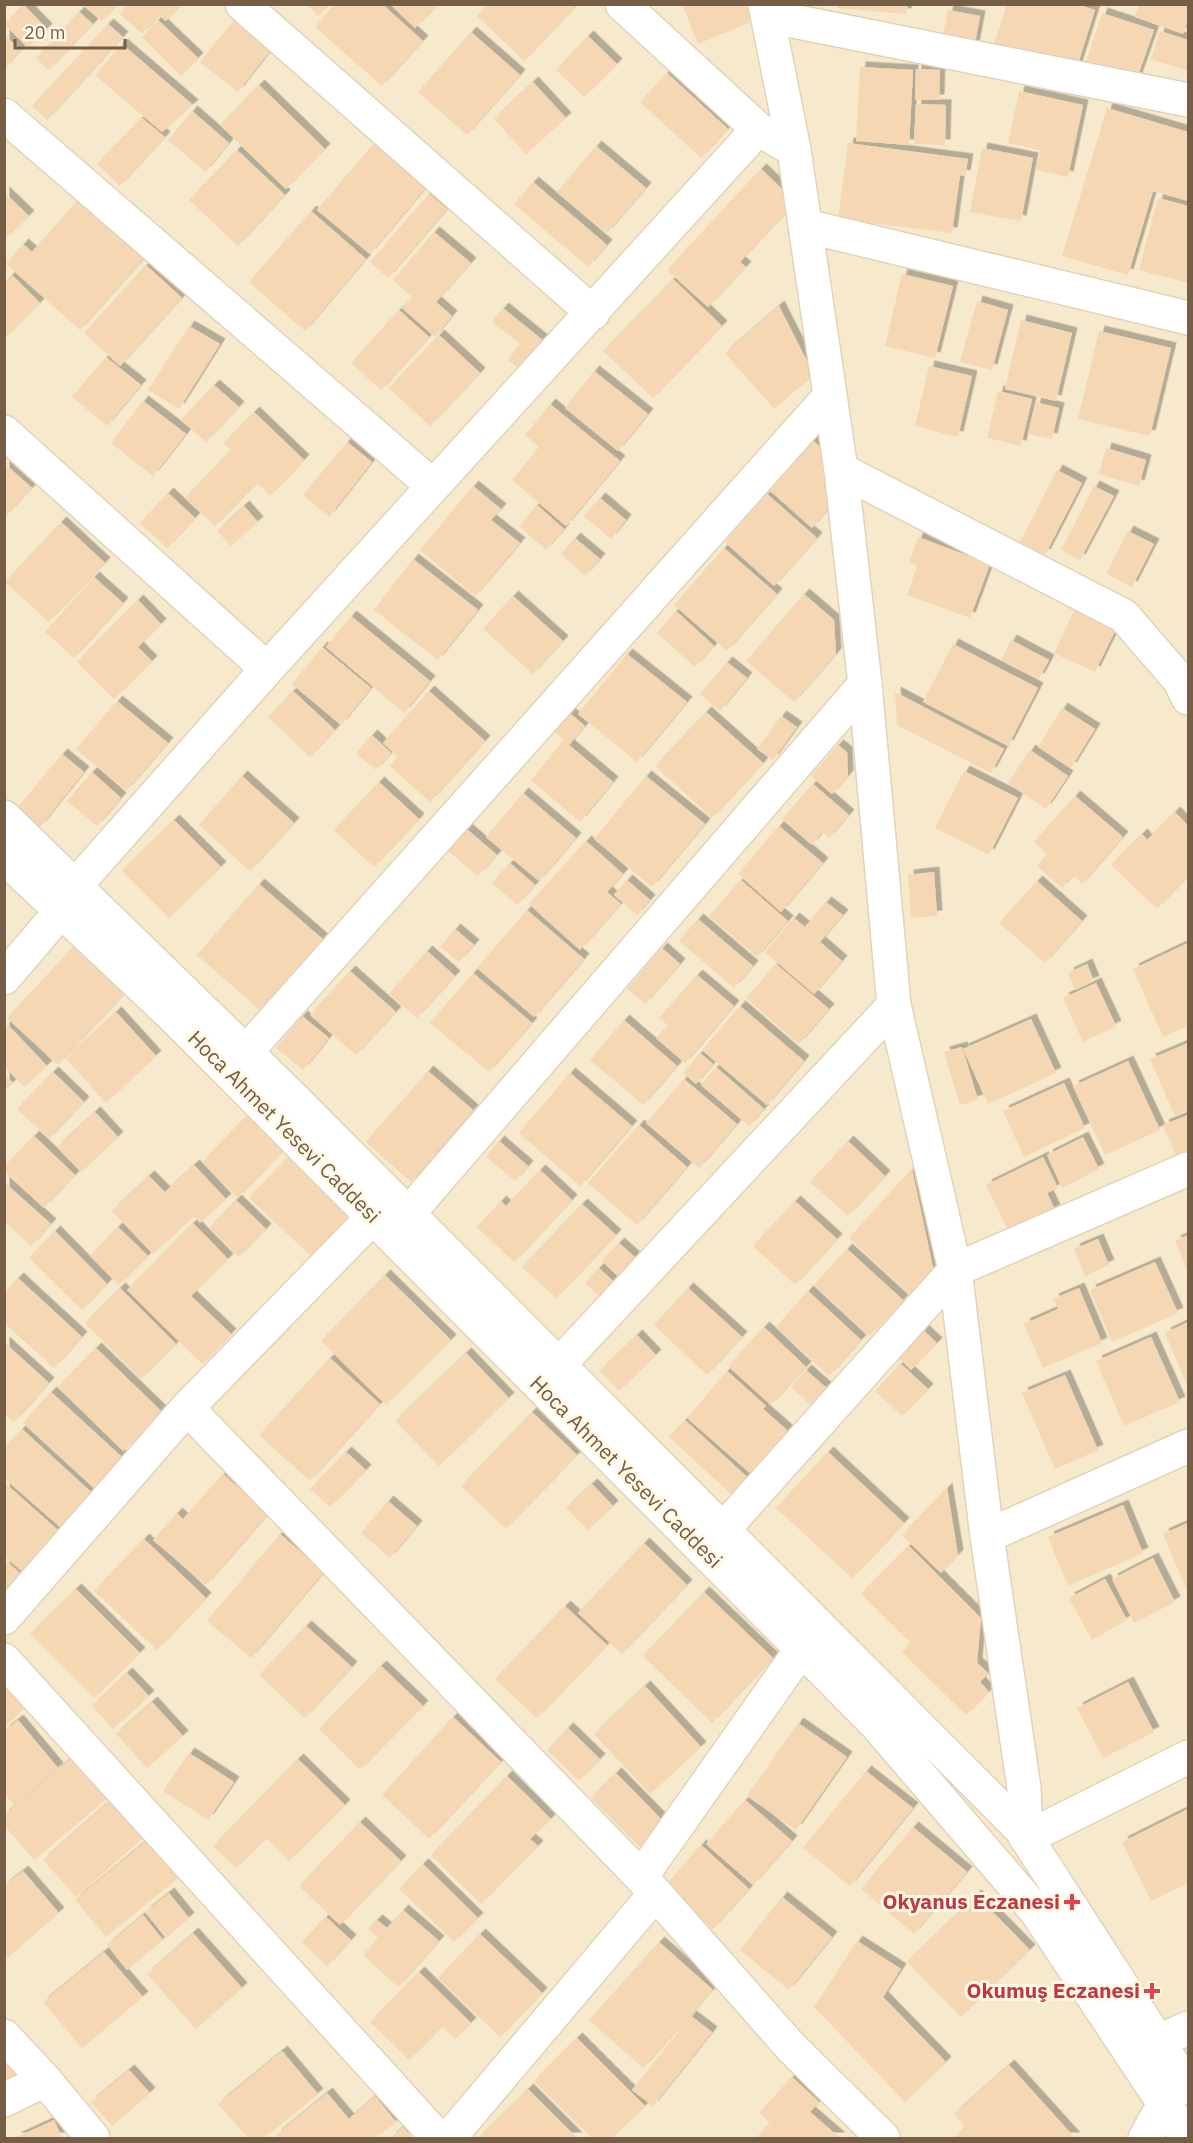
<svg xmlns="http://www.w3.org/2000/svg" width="1193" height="2143" font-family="'IBM Plex Sans',sans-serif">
	<defs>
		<filter id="shadow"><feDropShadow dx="5.5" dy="-5.5" stdDeviation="0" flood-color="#0004"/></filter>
	</defs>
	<rect width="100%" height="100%" fill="#fef6de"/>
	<path fill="#f6e9cc" d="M5,5H1188V2138H5Z"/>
	<path fill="#f5d7b4" filter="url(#shadow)" d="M84,4H118L102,21Z
		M128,4H182L166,21L159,15L142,34L120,14Z
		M307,4H330L318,16Z
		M335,4H382L423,41L382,86L315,27Z
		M488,4H572L575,7L524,61L477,16Z
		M682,4H754L758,19L698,44Z
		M838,4H908L906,14L838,8Z
		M1007,4H1076L1095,10L1076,70L994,44Z
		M1139,4H1188V20L1183,34L1135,17Z
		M24,5L47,29L28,48L5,24Z
		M391,5H438L415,28Z
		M948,10L980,16L974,48L942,42Z
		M79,12L93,24L49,70L36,58Z
		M1102,13L1154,30L1135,84L1084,68Z
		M239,14L276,43L238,92L200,62Z
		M158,20L198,58L181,76L142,37Z
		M108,24L123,37L47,120L32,106Z
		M1160,31L1188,40V71L1151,59Z
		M471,32L520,75L467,135L418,92Z
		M4,35L21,50L4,69Z
		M588,36L617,64L584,97L556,70Z
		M122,44L193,105L162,132L95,75Z
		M860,67L913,70L909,145L856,141Z
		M916,69L940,70L939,100H915Z
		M667,73L728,129L701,158L640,102Z
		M533,82L566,118L526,154L494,119Z
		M259,85L325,149L286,189L220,125Z
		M1019,91L1083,105L1068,177L1036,170L1040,150L1008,143Z
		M916,104L946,105L945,145L914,144Z
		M1107,108L1188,132V201L1153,191L1128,275L1062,256Z
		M192,111L229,143L205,172L168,140Z
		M142,118L165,137L120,186L97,164Z
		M377,140L429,184L370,254L317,210Z
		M848,143L968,159L965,176L960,175L952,233L838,219Z
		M596,146L646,188L607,233L557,192Z
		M982,148L1033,158L1021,221L970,212Z
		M237,150L285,195L238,246L189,200Z
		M761,169L796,202L740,262L746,267L708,307L667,270Z
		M533,182L607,245L588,267L514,204Z
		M4,192L29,216L4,240Z
		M429,194L447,209L388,278L370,262Z
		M1158,198L1188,206V283L1139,270Z
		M79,199L144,258L80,330L6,264L23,244L32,252Z
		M311,211L366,259L305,331L249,282Z
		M434,232L471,263L436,302L452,316L435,337L402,308L412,297L393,280Z
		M146,265L182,298L120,366L84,333Z
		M902,274L953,286L935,358L885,346Z
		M12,275L40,303L4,339V283Z
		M673,279L722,326L653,398L603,351Z
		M977,301L1008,310L992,370L960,362Z
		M779,306L814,375L774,409L725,353Z
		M503,308L545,342L522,371L508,360L520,344L492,322Z
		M399,310L429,337L381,390L351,363Z
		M1021,320L1072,333L1056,401L1005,389Z
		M189,326L220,344L179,409L148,390Z
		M1099,331L1171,348L1150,436L1078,419Z
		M439,335L480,373L430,426L389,388Z
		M106,357L141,385L107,426L72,397Z
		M929,366L972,376L958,437L915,426Z
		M594,371L648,414L618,451L565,408Z
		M214,385L239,407L206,442L181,420Z
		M998,391L1032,399L1021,446L987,438Z
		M143,401L186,434L153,476L111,443Z
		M1036,402L1059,408L1052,439L1028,434Z
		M550,404L620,461L566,526L512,480L539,447L525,435Z
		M254,412L304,460L270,496L257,483L215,526L185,498L231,450L224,443Z
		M811,439L825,451L834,503L812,528L767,488Z
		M347,442L372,462L329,517L303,495Z
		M1106,448L1146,460L1139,486L1099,474Z
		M4,463L32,488L4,518Z
		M1057,470L1082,483L1045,555L1020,542Z
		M473,486L501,509L491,520L520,543L475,596L420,550Z
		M1094,486L1114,496L1080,560L1061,550Z
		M168,493L195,518L167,548L140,523Z
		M767,494L817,538L774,586L725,542Z
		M600,498L626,520L611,539L584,516Z
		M537,505L564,529L546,550L519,526Z
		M244,506L258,522L231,546L217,531Z
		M61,522L105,563L49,622L5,582Z
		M1128,531L1154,544L1132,587L1106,574Z
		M918,537L990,564L970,618L907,595L917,566L909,562Z
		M575,538L600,559L585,576L561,554Z
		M724,548L777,594L727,651L674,605Z
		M413,559L478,610L438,660L374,610Z
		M94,577L123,603L74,658L45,632Z
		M804,594L834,620L836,654L794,702L746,661Z
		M513,596L563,641L533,674L483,629Z
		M138,600L161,624L138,647L152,661L114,699L77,662Z
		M1076,607L1117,627L1095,672L1054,653Z
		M676,611L714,646L695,667L657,633Z
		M351,616L430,681L404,713L326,647Z
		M1011,640L1049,660L1039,679L1001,660Z
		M953,644L1038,688L1008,746L923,702Z
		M322,647L371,688L341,725L292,684Z
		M627,654L687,702L637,762L578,714Z
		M727,662L747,678L720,711L700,694Z
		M293,691L335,730L310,757L268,717Z
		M429,691L485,741L430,802L390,766L398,757L383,743Z
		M895,692L1004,749L991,773L897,725Z
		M117,701L168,743L126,791L76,749Z
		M1062,708L1095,729L1071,768L1038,747Z
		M566,710L585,726L569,745L613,782L580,822L531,780L564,740L550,728Z
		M706,712L763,763L712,818L655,766Z
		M781,716L797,727L773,760L757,749Z
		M372,735L391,753L376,770L356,753Z
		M838,745L847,752L848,776L832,794L811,776Z
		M1030,750L1068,776L1046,809L1008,783Z
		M62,754L84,772L40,827L17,808Z
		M964,771L1018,798L989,855L935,828Z
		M92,772L121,798L97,826L67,801Z
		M242,776L294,823L250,871L199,825Z
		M646,776L705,824L652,887L594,839Z
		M379,782L419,819L374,867L334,830Z
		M813,784L849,815L829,838L822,832L812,845L782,819Z
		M523,793L576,838L539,881L486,837Z
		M1075,796L1123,837L1082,884L1073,875L1062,888L1037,866L1047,854L1034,842Z
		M1175,812L1188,826V877L1157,909L1111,865L1142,834L1147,840Z
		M174,820L221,867L169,918L122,871Z
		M462,825L497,855L478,876L443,847Z
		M779,826L823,863L781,912L738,874Z
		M586,841L623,874L607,892L621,904L580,950L529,904Z
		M510,863L535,885L517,905L492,883Z
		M934,872L937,916L911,918L908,875Z
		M627,880L650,900L637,915L614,895Z
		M741,880L788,921L757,957L709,916Z
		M1037,881L1082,921L1045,963L999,923Z
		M259,884L333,948L270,1019L197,955Z
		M826,902L843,915L820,942L842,961L814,994L765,952L794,918L805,927Z
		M527,910L584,959L534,1017L477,968Z
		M698,919L753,966L734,988L679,941Z
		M455,929L474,945L459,962L440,947Z
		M78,942L129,989L58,1065L7,1018Z
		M1188,943V1026L1163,1037L1133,969Z
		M662,948L680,964L645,1004L627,989Z
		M427,951L455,976L417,1018L389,994Z
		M776,964L829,1009L799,1044L746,998Z
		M1087,964L1094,981L1075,990L1068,973Z
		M350,971L396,1012L356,1055L310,1015Z
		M473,973L532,1023L489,1072L430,1023Z
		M697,975L734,1006L685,1063L656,1038L668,1025L659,1018Z
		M1096,983L1116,1026L1083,1042L1063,998Z
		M740,1006L804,1061L767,1105L702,1050Z
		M116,1012L156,1056L106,1103L66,1059Z
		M302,1016L329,1038L303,1070L276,1048Z
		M1031,1019L1056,1073L988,1104L963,1049Z
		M624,1020L677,1066L643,1105L590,1060Z
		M8,1025L47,1066L24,1087L4,1066V1028Z
		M1188,1043V1110L1175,1116L1150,1059Z
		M962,1047L978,1100L960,1105L944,1052Z
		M700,1053L713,1064L696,1084L683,1073Z
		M1128,1061L1160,1130L1105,1155L1073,1086Z
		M716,1067L764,1109L749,1126L701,1085Z
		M428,1071L473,1110L411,1182L366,1142Z
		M53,1072L84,1102L49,1139L17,1109Z
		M570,1073L632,1126L580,1186L519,1133Z
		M4,1074L13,1083L4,1091Z
		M684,1079L737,1124L699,1168L646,1123Z
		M1064,1083L1085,1128L1024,1157L1003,1111Z
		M95,1112L118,1137L81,1172L57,1147Z
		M248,1115L284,1150L238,1198L202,1162Z
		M1188,1115V1158L1179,1162L1163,1125Z
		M639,1125L687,1167L637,1225L588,1183Z
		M34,1136L75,1175L44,1208L4,1171V1167Z
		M1083,1137L1099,1169L1062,1188L1047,1155Z
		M499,1141L528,1166L515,1181L486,1157Z
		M848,1141L885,1176L848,1216L810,1182Z
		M288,1157L352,1216L313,1258L249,1198Z
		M1043,1157L1058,1188L1047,1193L1055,1210L1009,1232L986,1185Z
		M194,1165L226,1199L200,1223L194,1216L153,1254L112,1211L149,1176L165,1192Z
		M912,1169L935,1277L915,1299L849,1238Z
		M540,1170L572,1200L514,1262L477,1227L501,1201L506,1206Z
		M4,1182L51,1224L31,1246L4,1221Z
		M236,1200L266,1229L239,1257L209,1228Z
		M795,1201L837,1239L795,1285L753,1246Z
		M582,1204L616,1235L556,1298L522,1267Z
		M193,1223L228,1259L191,1296L231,1334L202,1364L127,1290Z
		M118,1227L148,1256L119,1285L90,1256Z
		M55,1231L107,1284L82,1310L29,1258Z
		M1188,1235V1272L1175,1241Z
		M1098,1239L1109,1265L1085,1276L1074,1249Z
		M619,1243L639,1261L621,1279L602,1261Z
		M847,1249L903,1300L869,1336L814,1285Z
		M1155,1262L1178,1313L1112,1342L1090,1290Z
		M599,1268L618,1286L604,1301L585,1283Z
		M385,1275L451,1340L386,1405L321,1341Z
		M18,1278L82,1337L54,1368L4,1323V1293Z
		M120,1288L176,1344L141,1379L85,1323Z
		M688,1288L742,1337L707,1375L654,1325Z
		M1079,1288L1102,1343L1043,1368L1024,1324L1058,1309L1053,1299Z
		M808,1291L861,1340L829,1376L776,1327Z
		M1188,1322V1382L1186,1383L1165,1333Z
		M764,1327L806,1367L771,1405L728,1366Z
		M922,1329L937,1343L911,1370L896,1355Z
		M637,1335L656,1355L619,1391L600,1371Z
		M1151,1337L1180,1402L1124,1426L1096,1361Z
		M4,1342L49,1383L14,1422L4,1413Z
		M96,1348L162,1412L123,1451L58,1387Z
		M466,1353L509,1398L439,1466L395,1421Z
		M330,1358L380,1404L310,1481L259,1435Z
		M901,1364L928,1389L902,1416L875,1391Z
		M806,1370L830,1391L814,1408L791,1387Z
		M727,1371L766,1406L763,1409L788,1431L751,1474L687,1418Z
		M1065,1375L1098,1450L1055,1469L1022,1393Z
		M51,1392L124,1459L96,1490L23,1423Z
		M532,1412L577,1455L506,1529L461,1486Z
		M685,1420L747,1477L731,1494L669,1437Z
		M22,1429L91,1492L60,1527L4,1478V1448Z
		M346,1452L366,1470L330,1507L310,1489Z
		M828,1452L904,1523L852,1578L776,1508Z
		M223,1474L268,1514L206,1585L153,1540L177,1513L183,1519Z
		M4,1482L60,1532L23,1572L4,1556Z
		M592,1484L613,1506L588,1530L566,1508Z
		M947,1488L958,1555L941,1573L902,1535Z
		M388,1501L417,1526L390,1558L361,1533Z
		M1123,1505L1143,1553L1068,1586L1048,1537Z
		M1188,1523V1593L1163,1534Z
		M280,1534L324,1572L251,1658L207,1621Z
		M144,1539L206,1598L157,1650L94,1591Z
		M644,1543L687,1585L622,1654L578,1613Z
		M909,1546L981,1618L977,1663L988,1673L980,1682L989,1692L966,1715L902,1652L911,1643L861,1594Z
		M1153,1558L1175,1602L1134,1623L1112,1579Z
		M4,1559L21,1574L4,1592Z
		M1105,1579L1127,1620L1092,1640L1069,1598Z
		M76,1589L140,1653L94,1698L30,1634Z
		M704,1592L773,1658L712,1723L643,1656Z
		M565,1606L607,1645L537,1718L495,1679Z
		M306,1626L352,1667L305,1718L259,1675Z
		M381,1666L423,1706L360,1770L319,1729Z
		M127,1673L149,1696L113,1729L92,1706Z
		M1128,1682L1154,1732L1103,1758L1077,1708Z
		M4,1683L26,1707L4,1727Z
		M645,1686L701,1747L650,1794L594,1734Z
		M152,1702L183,1736L147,1768L116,1734Z
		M453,1717L501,1762L429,1839L382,1795Z
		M18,1720L58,1768L14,1805L4,1793V1731Z
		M798,1723L847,1757L796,1830L747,1796Z
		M568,1728L600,1759L579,1781L547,1750Z
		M189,1753L234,1782L208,1820L163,1791Z
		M76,1754L111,1795L34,1860L4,1825V1815Z
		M298,1759L345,1805L289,1861L266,1838L236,1868L213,1846Z
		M866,1771L913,1808L850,1886L803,1848Z
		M616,1773L665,1823L640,1847L591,1798Z
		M507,1776L551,1819L530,1839L538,1846L481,1904L431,1855Z
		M113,1798L146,1835L76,1897L43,1860Z
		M745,1800L792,1841L753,1885L706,1844Z
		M1188,1809V1883L1151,1901L1122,1842Z
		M360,1822L401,1861L340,1925L299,1886Z
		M913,1827L967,1872L914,1934L861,1889Z
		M151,1837L182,1875L106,1937L75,1900Z
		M701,1845L749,1889L713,1929L665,1886Z
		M423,1864L478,1918L454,1942L399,1889Z
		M23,1871L59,1913L4,1961V1886Z
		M169,1893L189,1918L166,1938L145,1912Z
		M976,1895L1030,1950L961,2017L907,1962Z
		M782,1897L832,1937L789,1990L740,1950Z
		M403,1910L439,1941L398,1987L363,1955L378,1938L368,1929L377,1920L387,1928Z
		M143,1915L163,1940L127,1970L107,1945Z
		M326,1917L351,1940L327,1966L302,1942Z
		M193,1933L242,1988L196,2029L147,1974Z
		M480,1934L542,1993L500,2037L438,1978Z
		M857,1941L901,1969L883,1997L946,2062L905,2102L814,2007Z
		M659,1942L713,1990L643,2068L589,2020Z
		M104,1952L143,1997L82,2048L43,2002Z
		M419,1972L471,2023L455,2039L442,2026L409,2060L370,2022Z
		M691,2016L712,2032L653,2106L632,2090Z
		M577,2038L645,2106L612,2138H592L534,2081Z
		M282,2051L318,2094L264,2138H248L218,2104Z
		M4,2055L18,2073L4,2084Z
		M1009,2065L1075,2138H954L966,2127L954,2114Z
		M129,2070L150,2093L112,2126L91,2102Z
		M792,2077L819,2102L810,2112L840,2138H756L770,2123L759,2113Z
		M528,2089L577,2138H478Z
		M327,2093L349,2119L375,2096L396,2122L376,2138H279L276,2135Z
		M54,2120L62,2138H15Z
		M403,2127L412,2138H390Z"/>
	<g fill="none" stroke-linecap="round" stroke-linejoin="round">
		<defs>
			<path id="minor" d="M242,4L593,313
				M622,4L758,129
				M768,16L1188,100
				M4,115L433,486
				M806,226L1188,318
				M4,432L267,669
				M841,470L1124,616L1180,681L1188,698
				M4,978L61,911L75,886L267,669L758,129L794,150
				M246,1052L830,396
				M540,1385L894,1005
				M187,1408L641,1877L791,2047L883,2138
				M987,1536L1188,1446
				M704,1551L955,1270L1188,1169
				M4,1618L187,1408L373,1217L408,1214L865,684
				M4,1660L438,2138
				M641,1877L801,1650
				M4,2036L45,2080L93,2138
				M1158,2042L1188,2028
				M4,2100L45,2080
				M449,2138L655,1894
				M1145,2138L1164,2104"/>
			<path id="tertiary" d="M765,4L794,150L841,470L865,684L894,1005L955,1270L987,1536L1024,1788L1026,1838L1188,1757
				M4,817L292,1097L1020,1828L1188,2088
				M4,857L175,1018L876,1724L1036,1911L1187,2138"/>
		</defs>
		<use href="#minor" stroke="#e2d3ba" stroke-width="36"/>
		<use href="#tertiary" stroke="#e2d3ba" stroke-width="36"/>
		<use href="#minor" stroke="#fff" stroke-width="33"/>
		<use href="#tertiary" stroke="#fff" stroke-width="33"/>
	</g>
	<g fill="#e0444e" stroke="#fff9e6" stroke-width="2">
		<path d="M1069 1893h6v6h6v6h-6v6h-6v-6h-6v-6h6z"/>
		<path d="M1149 1982h6v6h6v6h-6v6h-6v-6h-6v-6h6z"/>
	</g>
	<g text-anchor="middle" stroke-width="6" stroke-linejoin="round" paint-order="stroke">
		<g font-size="21" fill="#765d45" stroke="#fff9e6">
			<text transform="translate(284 1127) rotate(45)" y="7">Hoca Ahmet Yesevi Caddesi</text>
			<text transform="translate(626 1472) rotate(45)" y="7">Hoca Ahmet Yesevi Caddesi</text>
		</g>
		<g font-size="21" font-weight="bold" fill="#be3a42" stroke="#fff9e6" text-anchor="end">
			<text x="1060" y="1909">Okyanus Eczanesi</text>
			<text x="1140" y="1998">Okumuş Eczanesi</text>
		</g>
	</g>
	<rect width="1193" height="2143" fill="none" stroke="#765d45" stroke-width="12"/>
	<path d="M15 39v9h110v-9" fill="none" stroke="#765d45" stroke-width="3"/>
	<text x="24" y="39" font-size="18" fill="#765d45" stroke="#fff9e6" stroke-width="4.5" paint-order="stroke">20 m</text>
</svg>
